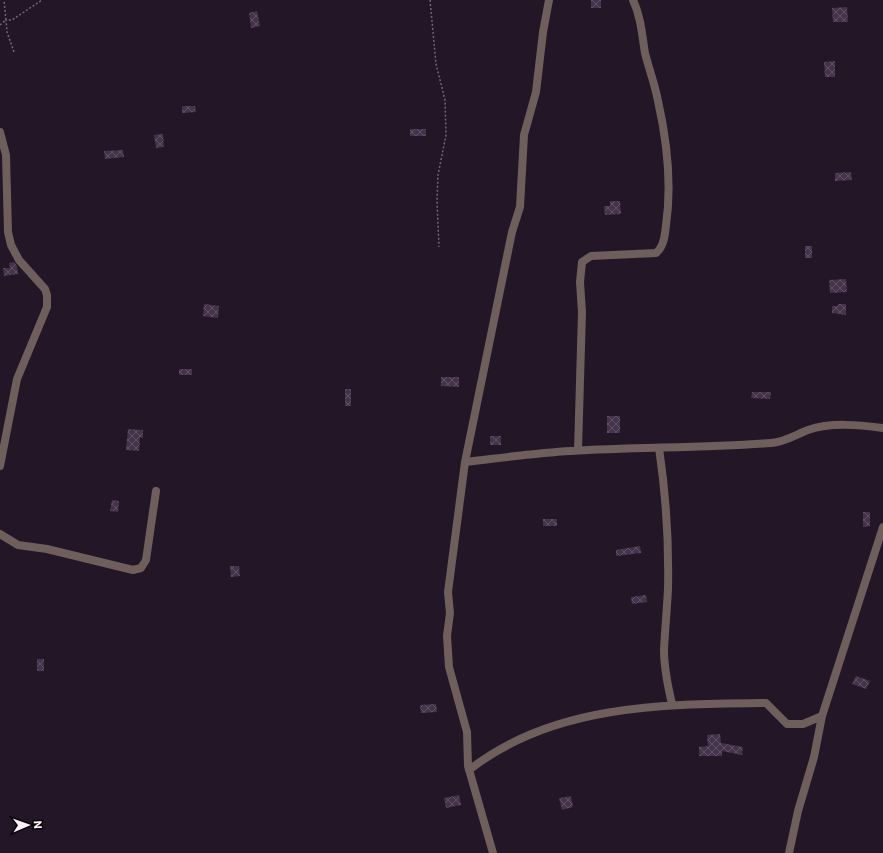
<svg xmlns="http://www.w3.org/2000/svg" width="883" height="853" font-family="Commissioner,sans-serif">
	<defs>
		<pattern id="building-cross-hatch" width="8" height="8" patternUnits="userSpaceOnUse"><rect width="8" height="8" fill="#45334b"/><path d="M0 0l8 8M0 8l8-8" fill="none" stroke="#615166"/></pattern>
	</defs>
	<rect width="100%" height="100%" fill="#231627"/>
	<path fill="url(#building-cross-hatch)" d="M591,0H601V8H591Z
		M847,7L848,22H833L832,8Z
		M257,11L260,26L251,28L249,13Z
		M835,61V77H825L824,62Z
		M182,106H195L196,112L182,113Z
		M410,129H426V136H410Z
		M163,134L164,147L156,148L154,135Z
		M123,150L124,157L105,159L104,151Z
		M851,172L852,180L835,181V173Z
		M610,201H620L621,214L605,215L604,206H610Z
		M805,246H812V258H805Z
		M14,262L17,266L18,274L4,276L3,268H10L9,263Z
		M846,279L847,292L830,293L829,280Z
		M204,304L219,306L218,318L203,316Z
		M838,304H846V315L832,313V306H838Z
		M179,369H192V375H179Z
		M441,377H459V387L441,386Z
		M345,389H351V406H345Z
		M752,392H771L770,399L751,398Z
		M607,416H620V433H607Z
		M128,429L143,430V438L140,437L139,451L126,450Z
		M490,436H501V445H490Z
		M112,500L119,501L118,512L110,511Z
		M863,512H870V526L863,527Z
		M543,519H557V526H543Z
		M640,546L641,553L616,556V550Z
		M230,566H239L240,576L231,577Z
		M646,595L647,602L632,604L631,597Z
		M37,659H44V671H37Z
		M856,676L870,681L866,689L852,684Z
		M436,704L437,712L421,713L420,705Z
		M720,734L721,743L743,747L742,755L722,751V756H699V747L708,746L707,735Z
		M459,795L461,805L446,808L444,798Z
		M571,796L573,807L562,810L559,798Z"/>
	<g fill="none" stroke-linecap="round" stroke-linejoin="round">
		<path stroke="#736776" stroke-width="1.5" stroke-dasharray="2 2" stroke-linecap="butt" d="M430,0L436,64L445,100L446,135L438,175L437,201L439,247
			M0,25L6,20L4,0
			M14,52L7,32L6,20H12L42,0"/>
		<path stroke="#6e5e5c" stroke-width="8" d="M0,132L6,155L8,232L11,245L19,260L45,289L47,295V307L17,379L0,466
			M659,448C666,495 669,541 668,589C667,609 665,629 664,650C664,668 668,687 672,704
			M578,450L582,312L580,282L582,262L591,256L656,253C664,247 665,234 666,225C672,184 667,141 658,101C655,85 649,69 645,53C642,35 641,17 633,0
			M465,462C500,458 535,453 571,451C637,447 704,448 771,443C785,442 795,435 808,430C831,422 859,425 883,428
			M0,534L18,545L47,549L133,570L141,568L146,560L156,491
			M469,770C553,704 665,704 766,703L787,724H803L822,716
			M493,853L468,766L467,732L449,667L447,636L450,613L448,592L465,462L512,232L520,207L524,135L536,92L543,32L549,0
			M789,853L798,811L814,757L822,716L883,527"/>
	</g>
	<g transform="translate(28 825) rotate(88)" stroke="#09050b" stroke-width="3" paint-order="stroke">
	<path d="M0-3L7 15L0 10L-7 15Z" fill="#f9f0fc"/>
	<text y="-6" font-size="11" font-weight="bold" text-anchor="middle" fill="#f9f0fc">N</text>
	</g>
</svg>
